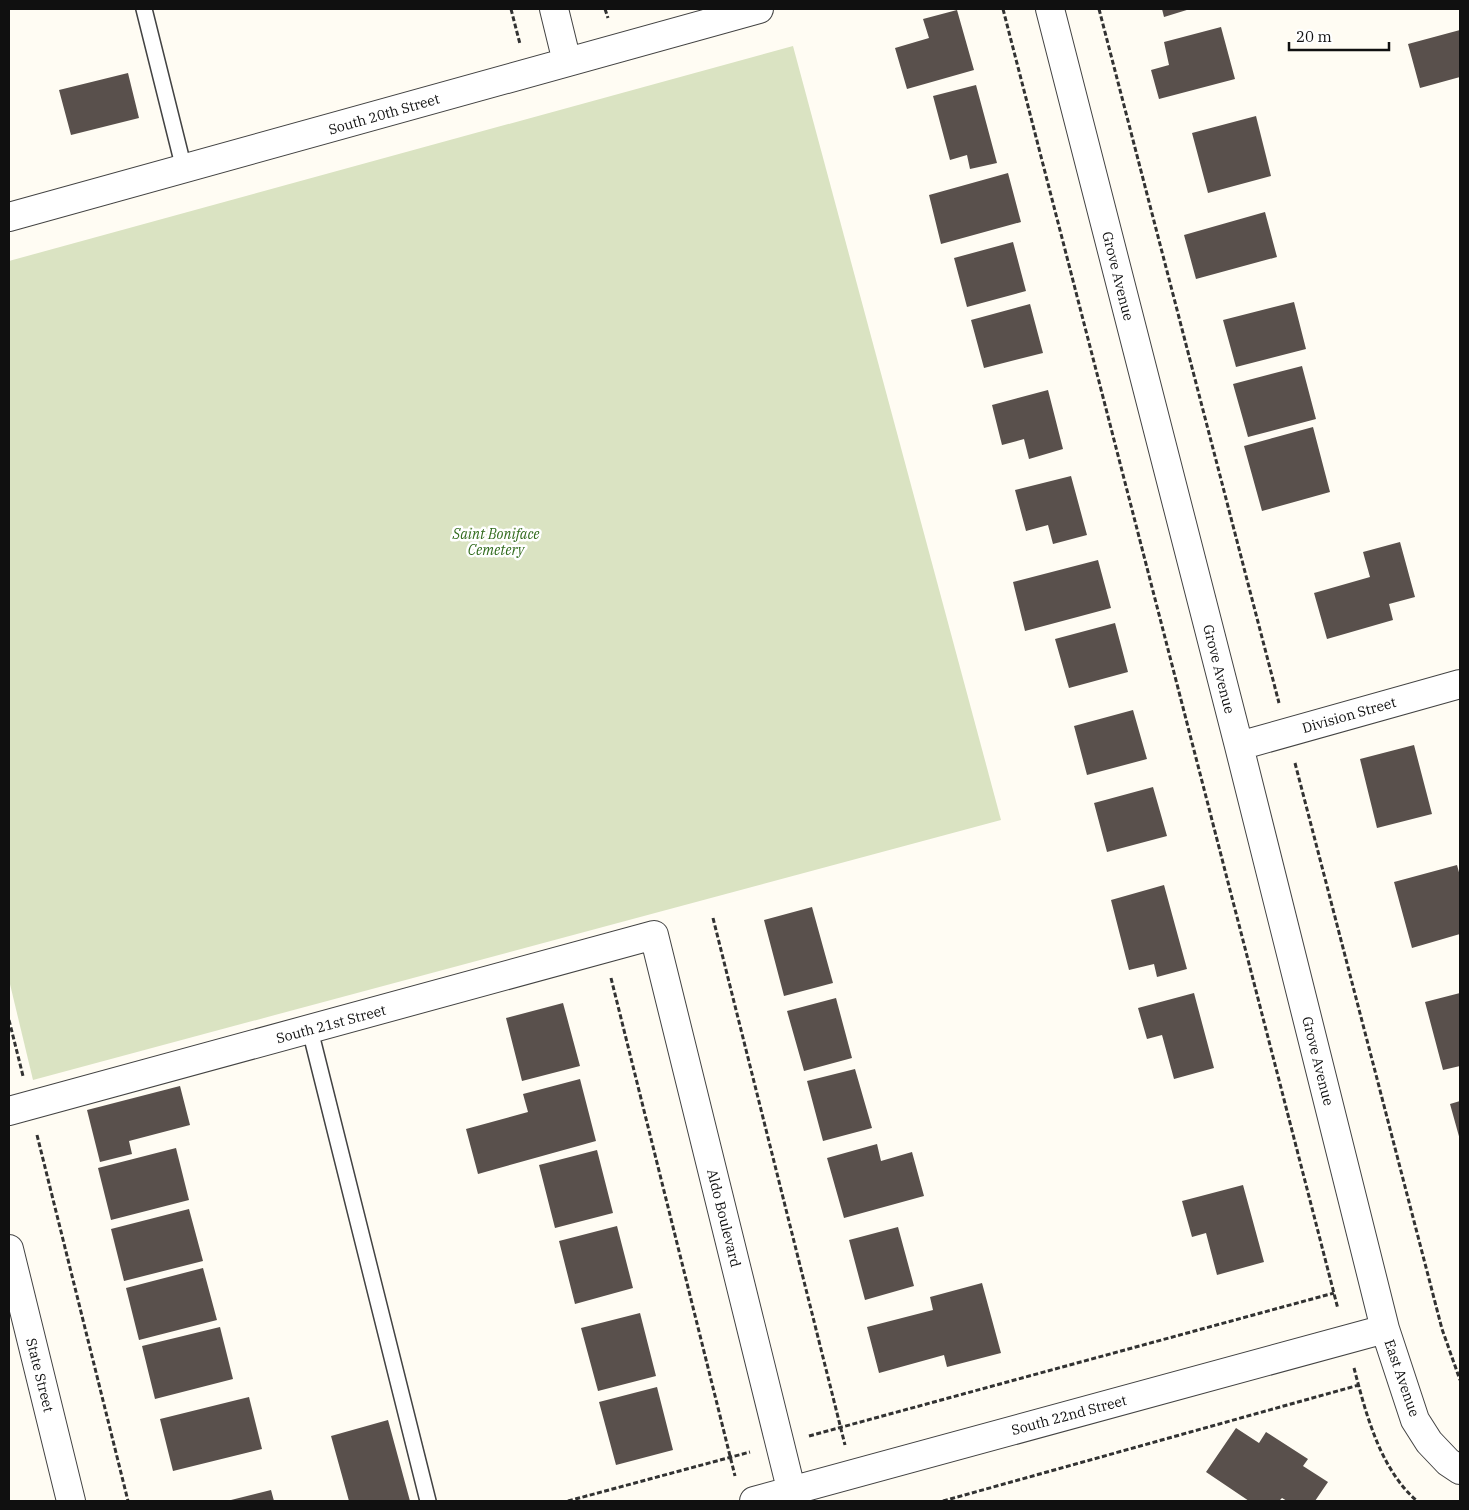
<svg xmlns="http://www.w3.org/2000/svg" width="1469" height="1510" font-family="'IBM Plex Serif',serif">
	<rect width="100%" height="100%" fill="#fffcf3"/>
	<path fill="#dae3c2" d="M793,46L1001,820L33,1080L9,980V261Z"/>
	<path fill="#59504c" d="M1162,9H1190L1164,17Z
		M957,10L974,70L907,89L895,48L929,38L923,19Z
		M1221,27L1235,79L1159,99L1151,70L1169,65L1164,42Z
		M1460,30V77L1420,88L1408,44Z
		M128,73L139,118L71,135L59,90Z
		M976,85L997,163L970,169L967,155L950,160L933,96Z
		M1256,116L1271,176L1208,193L1192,133Z
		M1008,173L1021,222L941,244L929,195Z
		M1265,212L1277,257L1196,279L1184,235Z
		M1013,242L1026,291L967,307L954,258Z
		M1294,302L1306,349L1236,367L1223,320Z
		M1030,304L1043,353L984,368L971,320Z
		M1302,366L1316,419L1248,437L1233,384Z
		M1048,390L1063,449L1029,459L1024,439L1002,445L992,405Z
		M1313,427L1330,492L1262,511L1244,446Z
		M1071,476L1087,535L1053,544L1048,525L1026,531L1015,490Z
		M1400,542L1415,597L1389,604L1393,620L1327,639L1314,593L1370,577L1363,552Z
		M1098,560L1111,608L1025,631L1013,582Z
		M1115,623L1128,672L1069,688L1055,639Z
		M1133,710L1147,759L1087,775L1074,726Z
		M1414,745L1432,814L1377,828L1360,759Z
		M1153,787L1167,836L1107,852L1094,803Z
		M1457,865L1460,876V934L1412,948L1394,882Z
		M1164,885L1187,969L1157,977L1154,964L1129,970L1111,900Z
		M812,907L833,983L784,996L764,920Z
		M1194,993L1214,1068L1174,1079L1162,1035L1147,1039L1138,1008Z
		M1460,993V1066L1443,1070L1425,1002Z
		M836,998L852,1058L804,1071L787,1011Z
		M563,1003L580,1066L522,1081L506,1018Z
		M855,1069L872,1128L823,1141L807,1081Z
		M580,1079L596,1141L478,1174L466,1129L528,1112L523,1094Z
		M180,1086L190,1125L129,1141L132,1154L100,1162L87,1110Z
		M1460,1101V1140L1450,1104Z
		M877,1144L881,1161L912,1152L924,1196L844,1218L827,1158Z
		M176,1148L189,1200L111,1220L98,1168Z
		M597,1150L613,1213L555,1228L539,1165Z
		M1243,1185L1264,1262L1217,1275L1206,1233L1192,1237L1182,1201Z
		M189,1209L203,1261L124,1281L111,1229Z
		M617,1226L633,1288L575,1304L559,1241Z
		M898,1227L914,1286L865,1300L849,1240Z
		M203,1268L217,1320L139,1340L126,1288Z
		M982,1283L1001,1353L947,1367L944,1355L879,1373L867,1327L933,1310L930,1297Z
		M640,1313L656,1376L598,1391L581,1328Z
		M220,1327L233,1379L155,1399L142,1346Z
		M657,1387L673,1450L616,1465L599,1402Z
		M249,1397L262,1449L173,1471L160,1419Z
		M388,1420L410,1501H349L331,1436Z
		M1236,1428L1259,1443L1266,1432L1308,1459L1303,1466L1328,1482L1315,1501H1287L1282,1498L1279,1501H1249L1206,1472Z
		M271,1490L274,1501H227Z"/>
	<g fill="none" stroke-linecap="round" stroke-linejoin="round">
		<defs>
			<path id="service" d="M144,9L184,169
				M310,1030L428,1501"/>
			<path id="minor" d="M554,9L567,62
				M1050,9L1239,746L1385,1329L1415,1420L1429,1442L1448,1462L1460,1470
				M9,217L759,9
				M1239,746L1460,684
				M9,1111L654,935L794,1501
				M754,1501L1385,1329"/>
			<path id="tertiary" d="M9,1249L71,1501"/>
		</defs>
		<use href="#service" stroke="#434343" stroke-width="18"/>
		<use href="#minor" stroke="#434343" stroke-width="30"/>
		<use href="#tertiary" stroke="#434343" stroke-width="30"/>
		<path stroke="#323232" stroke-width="3" stroke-dasharray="5 2.5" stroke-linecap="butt" d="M511,9L520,44
			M605,9L608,18
			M1003,9L1338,1309
			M1099,9L1279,703
			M1295,763L1442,1329L1460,1380
			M713,918L845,1445
			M611,978L735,1476
			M9,1020L23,1076
			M37,1135L128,1501
			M1354,1368C1366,1414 1380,1469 1417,1501
			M809,1436L1334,1293
			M568,1501L750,1452
			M943,1501L1359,1385"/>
		<use href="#service" stroke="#fff" stroke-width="15"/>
		<use href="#minor" stroke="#fff" stroke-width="28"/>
		<use href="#tertiary" stroke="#fff" stroke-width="28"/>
	</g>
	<g text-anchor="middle" stroke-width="5" stroke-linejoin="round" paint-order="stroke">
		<g font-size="14" fill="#101010" stroke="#fff">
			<text transform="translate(384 114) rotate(-16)" y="5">South 20th Street</text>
			<text transform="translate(1118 276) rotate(76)" y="5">Grove Avenue</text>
			<text transform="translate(1219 669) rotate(76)" y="5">Grove Avenue</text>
			<text transform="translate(1349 715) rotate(-16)" y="5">Division Street</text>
			<text transform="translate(331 1024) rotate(-15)" y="5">South 21st Street</text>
			<text transform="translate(1318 1061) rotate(76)" y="5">Grove Avenue</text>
			<text transform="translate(724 1218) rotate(76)" y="5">Aldo Boulevard</text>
			<text transform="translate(40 1375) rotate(76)" y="5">State Street</text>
			<text transform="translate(1402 1378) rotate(71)" y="5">East Avenue</text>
			<text transform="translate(1069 1415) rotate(-15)" y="5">South 22nd Street</text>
		</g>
		<g font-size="14" font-style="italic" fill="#316b1d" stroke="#fff">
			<text x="496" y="539">Saint Boniface<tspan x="496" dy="16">Cemetery</tspan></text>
		</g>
	</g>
	<rect width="1469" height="1510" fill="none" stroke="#101010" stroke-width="20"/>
	<path d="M1289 42v8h100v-8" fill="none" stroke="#101010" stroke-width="2.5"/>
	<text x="1296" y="42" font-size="15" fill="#101010" stroke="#ffffff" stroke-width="4" paint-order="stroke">20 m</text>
</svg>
